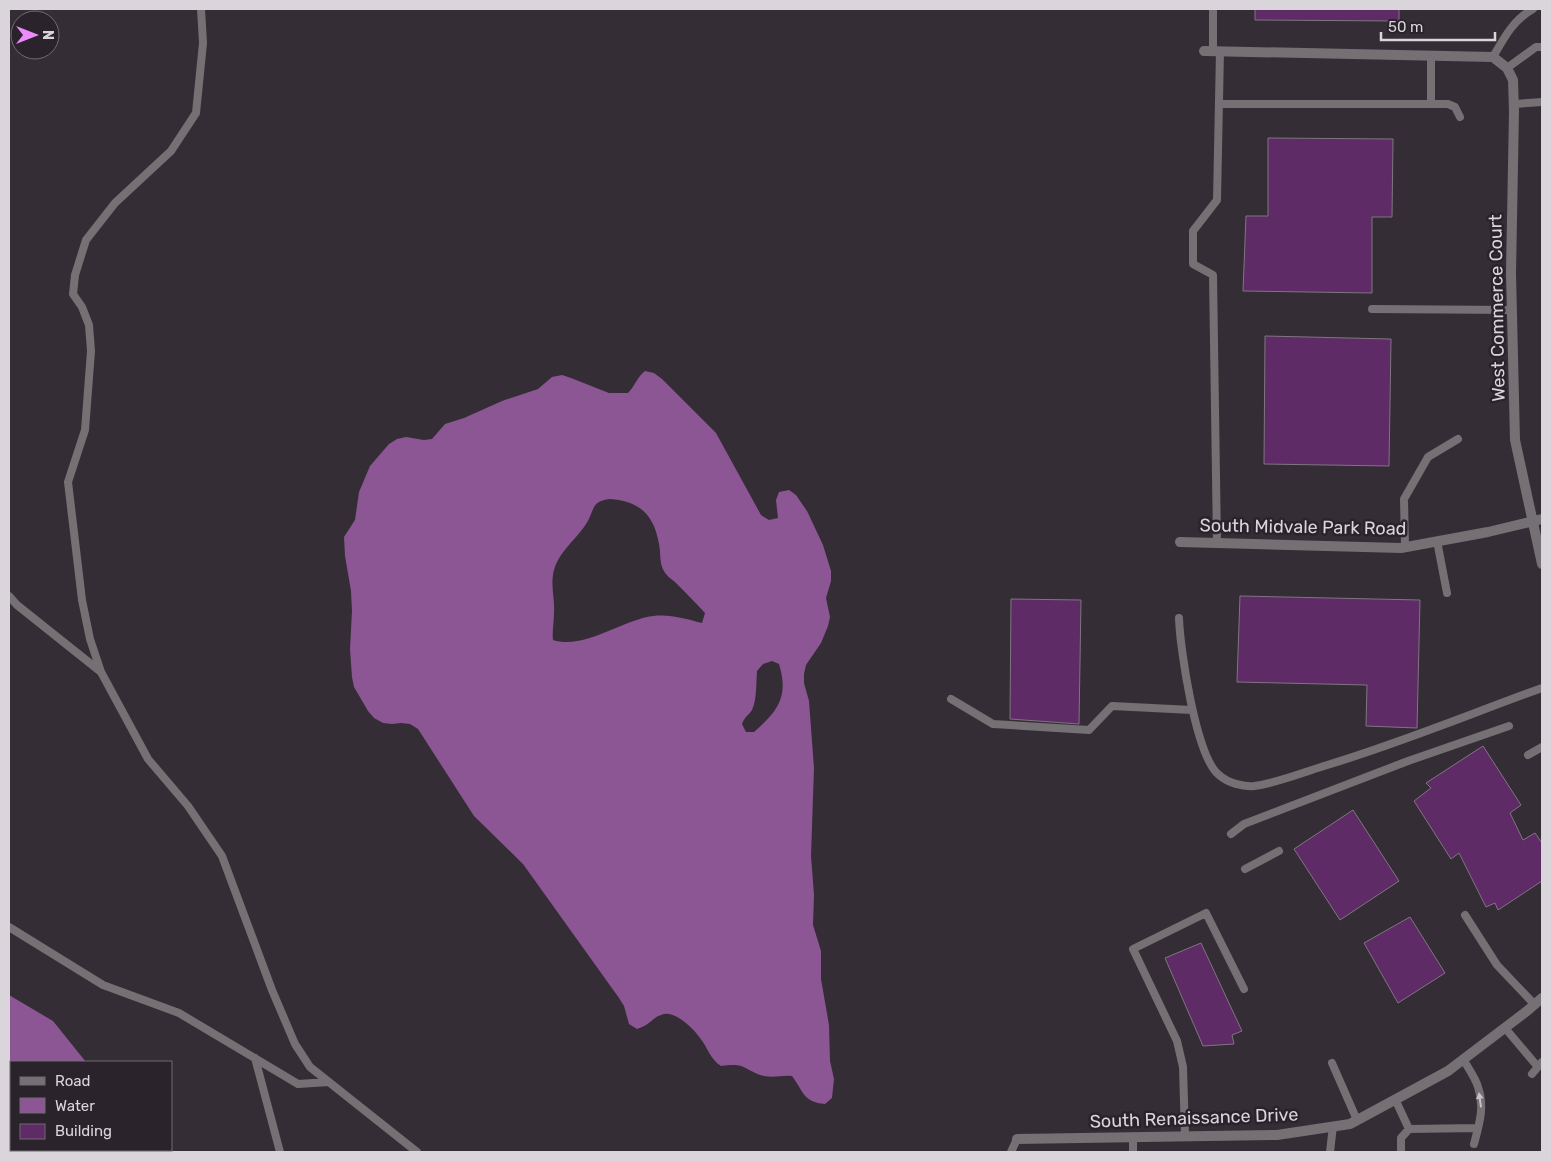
<svg xmlns="http://www.w3.org/2000/svg" width="1551" height="1161" font-family="Rubik,sans-serif">
	<rect width="100%" height="100%" fill="#342d35"/>
	<path fill="#8c5694" fill-rule="evenodd" d="M645,371L654,373L662,379L716,433L761,515L769,520L778,518L776,500L779,492L789,490L796,495L807,511L823,545L831,571V581L826,598L830,617L828,626L821,643L806,665L804,674V683L809,701L814,768L811,856L814,895L813,925L821,951V979L829,1025L830,1061L834,1079L832,1098L825,1104C803,1102 804,1092 792,1076C783,1075 773,1078 764,1076C743,1070 747,1062 721,1066C710,1059 708,1048 700,1038C693,1028 674,1009 661,1015C652,1018 650,1025 637,1029L629,1024L624,1006L619,998L523,864L474,816L418,729L410,724L401,723L392,724L383,723L374,718L368,711L354,687L352,677L350,649L352,611L351,591L345,556L344,537L355,520L359,492L370,466L389,444L397,439L406,437L424,440L432,439L445,424L464,418L502,401L538,389L552,377L562,375L571,378L609,393H628C635,386 637,377 645,371ZM610,499C640,501 654,515 659,544C661,553 659,563 664,571C666,575 671,579 675,582C685,592 695,602 705,613L702,623C685,619 671,614 653,616C622,620 584,650 553,640C552,631 554,623 554,613C555,601 551,588 553,575C556,554 575,541 586,524C595,511 590,501 610,499ZM772,661L779,664C789,697 778,711 754,732H746L742,724C745,716 749,715 752,710C757,699 756,683 757,671L763,664Z
		M9,995L53,1021L86,1062H11V1150H155L157,1152H9Z"/>
	<path fill="#5f2b67" stroke="#7f7680" d="M1255,9H1399V21L1255,20Z
		M1268,138L1393,139L1392,217H1372V293L1243,291L1246,216H1268Z
		M1265,336L1391,339L1389,466L1264,464Z
		M1240,596L1420,600L1417,728L1366,726L1367,685L1237,682Z
		M1011,599L1081,600L1079,724L1010,719Z
		M1483,746L1521,805L1510,813L1523,840L1535,833L1542,843V881L1498,910L1495,903L1486,907L1459,853L1451,859L1414,801L1431,788L1426,783Z
		M1353,810L1399,881L1340,920L1294,849Z
		M1410,917L1445,973L1398,1003L1364,943Z
		M1201,943L1242,1031L1232,1035L1234,1044L1203,1046L1165,958Z"/>
	<g fill="none" stroke-linecap="round" stroke-linejoin="round">
		<path stroke="#747074" stroke-width="8" d="M201,9L203,43L196,113L171,151L115,203L86,240L75,275L73,294L82,307L89,325L91,351L85,430L68,482L82,600L90,639L101,672L148,759L188,806L222,856L272,990L295,1044L310,1067L417,1152
			M1213,51V9
			M1493,57C1504,38 1513,20 1533,9
			M1507,68L1536,47H1542
			M1220,104H1448L1455,107L1460,117
			M1431,104V56
			M1514,104L1542,102
			M1372,309L1512,310
			M1437,541L1447,593
			M1217,543L1213,275L1193,264V231L1217,200L1220,51
			M1405,547L1404,499L1428,457L1458,439
			M9,596L17,605L101,672
			M1179,618C1180,649 1196,757 1219,775C1228,783 1243,787 1254,786C1277,783 1301,773 1324,766C1398,744 1470,714 1542,688
			M951,699L993,724L1089,730L1112,706L1192,710
			M1528,755L1542,747
			M1231,834L1244,824L1408,761L1509,726
			M1245,869L1279,851
			M1465,915L1497,965L1535,1005
			M9,927L103,985L179,1013L298,1084L329,1082
			M1505,1028L1538,1067
			M255,1058L280,1152
			M1463,1059C1468,1068 1475,1077 1478,1087C1485,1107 1479,1125 1474,1144
			M1332,1063L1357,1120
			M1532,1074L1542,1062
			M1395,1099L1409,1129L1478,1128
			M1185,1136L1183,1067L1177,1041L1133,949L1206,913L1244,989
			M1011,1152L1017,1139
			M1133,1152V1137
			M1330,1152L1333,1126
			M1401,1152V1138L1409,1129"/>
		<path stroke="#747074" stroke-width="10" d="M1204,51L1493,57L1507,68L1513,80L1514,111L1511,273L1515,440L1542,564
			M1180,542L1401,548L1488,532L1542,519
			M1017,1139L1277,1135L1350,1124L1448,1071L1527,1011L1542,998"/>
	</g>
	<defs><path id="oneway-solid" d="M-6-.8H1V-3.2L6.5 0L1 3.2V.8H-6Z" transform="scale(1.25)"/></defs>
	<use fill="#c6c1c6" href="#oneway-solid" transform="translate(1480 1100) rotate(-98)"/>
	<g text-anchor="middle" stroke-width="5" stroke-linejoin="round" paint-order="stroke">
		<g font-size="18" fill="#dad5da" stroke="#2a232b">
			<text transform="translate(1497 308) rotate(-91)" y="6">West Commerce Court</text>
			<text transform="translate(1303 527) rotate(1)" y="6">South Midvale Park Road</text>
			<text transform="translate(1194 1118) rotate(-2)" y="6">South Renaissance Drive</text>
		</g>
	</g>
	<rect width="1551" height="1161" fill="none" stroke="#dad5da" stroke-width="20"/>
	<rect x="10" y="1061" width="162" height="90" fill="#2a232b" stroke="#706a71"/>
	<rect x="20" y="1077" width="25" height="8" fill="#747074" stroke="#706a71"/>
	<text x="55" y="1086" font-size="15" fill="#dad5da">Road</text>
	<rect x="20" y="1098" width="25" height="15" fill="#8c5694" stroke="#706a71"/>
	<text x="55" y="1111" font-size="15" fill="#dad5da">Water</text>
	<rect x="20" y="1124" width="25" height="15" fill="#5f2b67" stroke="#706a71"/>
	<text x="55" y="1136" font-size="15" fill="#dad5da">Building</text>
	<g transform="translate(35 35) rotate(90)"><circle r="24" fill="#2a232b" stroke="#706a71"/>
	<path d="M0-4L9 19L0 12L-9 19Z" fill="#ec8cfa"/>
	<text y="-8" font-size="14" font-weight="bold" text-anchor="middle" fill="#dad5da">N</text>
	</g>
	<path d="M1381 32v8h114v-8" fill="none" stroke="#dad5da" stroke-width="2.5"/>
	<text x="1388" y="32" font-size="15" fill="#dad5da" stroke="#2a232b" stroke-width="4" paint-order="stroke">50 m</text>
</svg>
